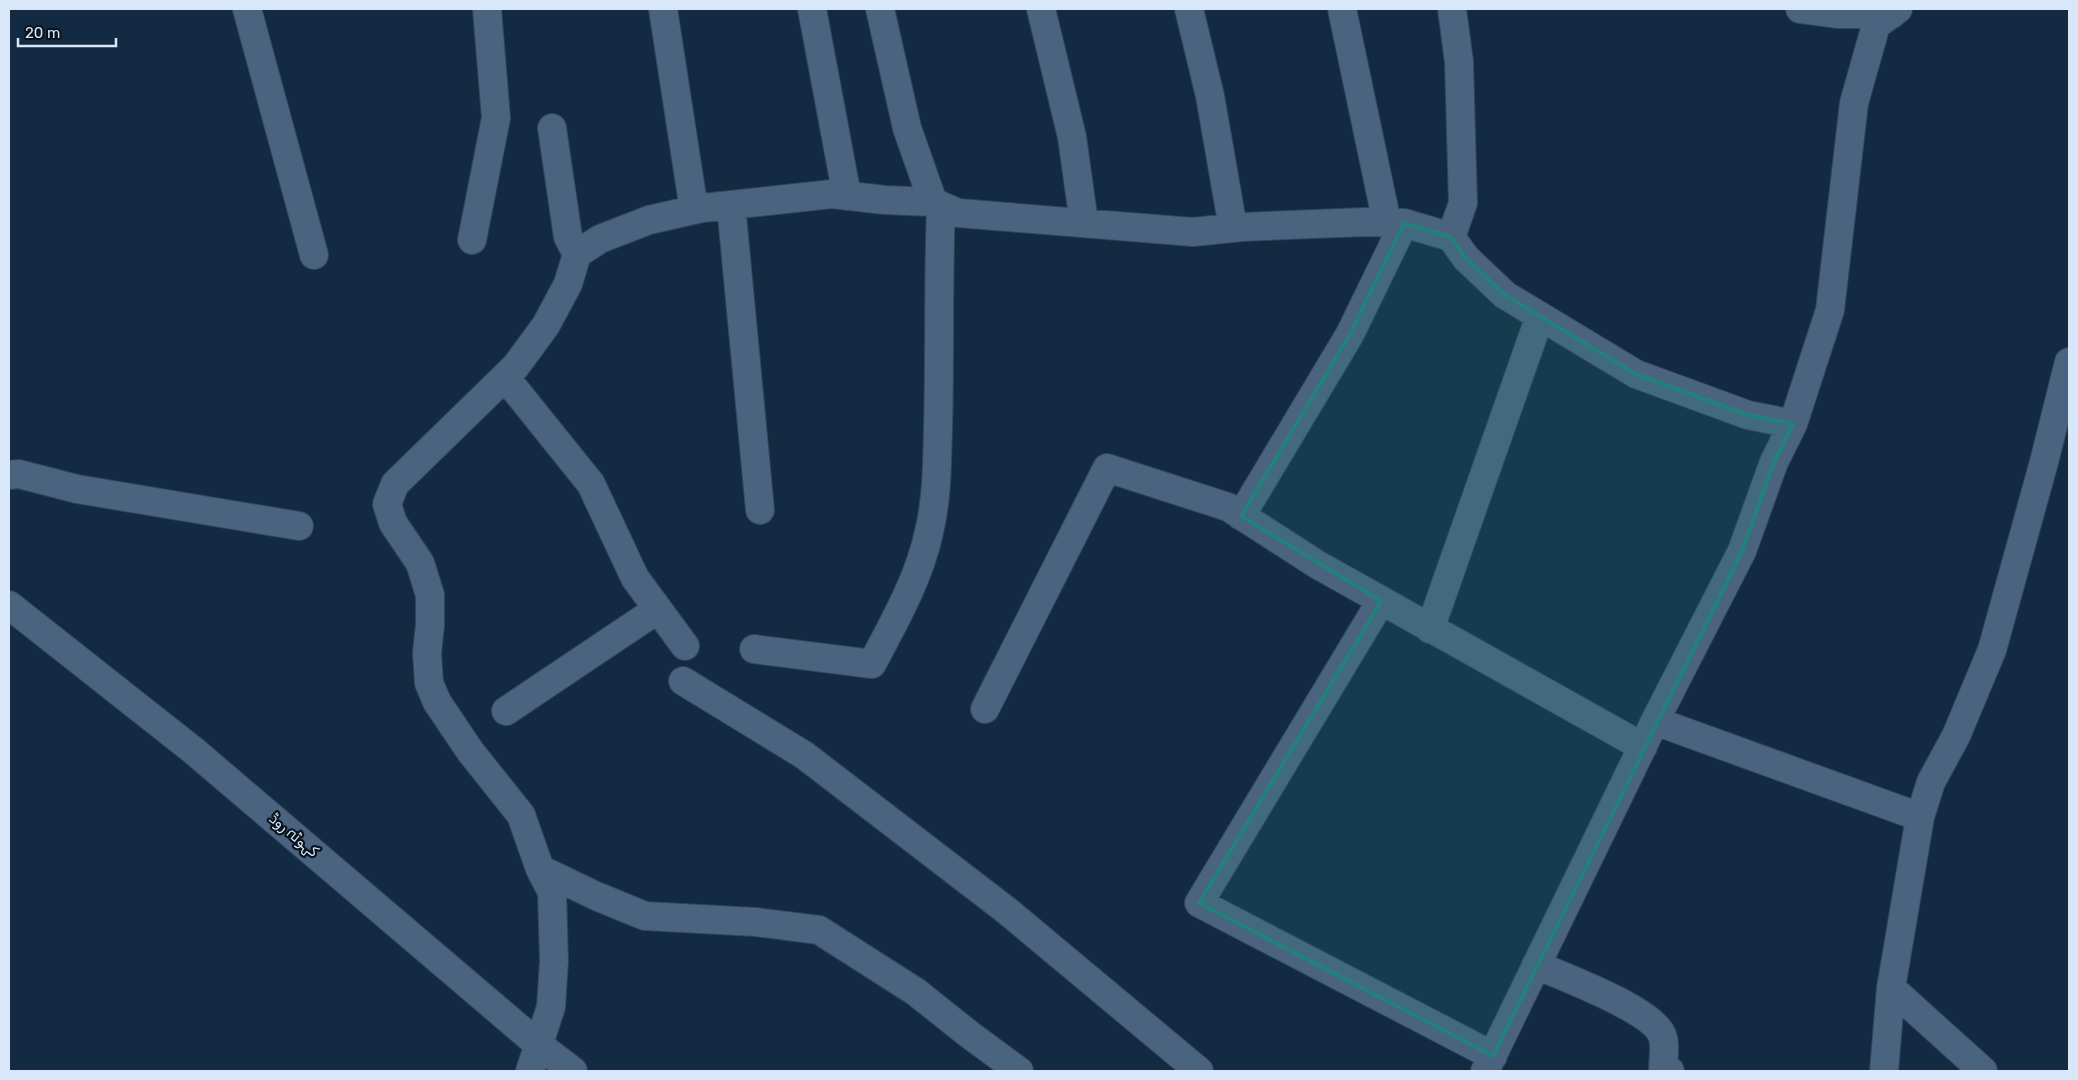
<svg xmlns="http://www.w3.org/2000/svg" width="2078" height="1080" font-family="Rubik,Cairo,sans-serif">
	<rect width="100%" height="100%" fill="#132a43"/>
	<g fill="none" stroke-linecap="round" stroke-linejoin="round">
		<defs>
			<path id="minor" d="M247,9L314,255
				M663,9L694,210
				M812,9L847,196
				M880,9L907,128L933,202
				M1041,9L1072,137L1084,223
				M1189,9L1210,96L1233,228
				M1342,9L1387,223
				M1800,9L1837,14H1892
				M552,128L568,237L577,254
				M731,205L760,510
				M1451,237L1463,203L1459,62L1452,9
				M472,240L496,118L487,9
				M505,377L591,484L635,578L685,646
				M9,475L19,474L77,489L299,526
				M1241,516L1350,334L1404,223
				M1381,601L1199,903L1493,1056
				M1430,629L1540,316
				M754,649L872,664C894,622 919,579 929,532C937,499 937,464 938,430C940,355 938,280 941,206
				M683,681L804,755L1006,910L1199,1071
				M985,709L1107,468L1228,507L1318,565L1643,747
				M506,711L658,609
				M1655,721L1920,817
				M540,869L596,896L645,916L756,922L819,930L916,992L970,1035L1019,1071
				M1536,965C1564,977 1651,1009 1662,1035C1666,1045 1663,1059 1663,1070L1670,1071
				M1891,988L1983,1071
				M530,1071L551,1007L554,961L552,892L540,869L521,815L470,751L437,702L429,683L427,653L430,625V595L420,563L393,523L387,504L395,484L516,366L546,325L568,284L577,254L600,239L649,220L702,208L731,205L832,194L885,200L933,202L958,213L1193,232L1242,227L1365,222L1404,223L1451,237L1466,258L1505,295L1636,374L1748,415L1793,424
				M1485,1071L1655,721L1742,551L1774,462L1793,424L1830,310L1854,103L1876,25L1898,9
				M1884,1071L1891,988L1920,817L1931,782L1956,736L1992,650L2044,462L2069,362"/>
			<path id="secondary" d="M9,605L194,751L539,1045L573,1071"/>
		</defs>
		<use href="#minor" stroke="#34455b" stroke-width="30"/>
		<use href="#secondary" stroke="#34455b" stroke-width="30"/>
		<use href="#minor" stroke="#4a637f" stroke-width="28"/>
		<use href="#secondary" stroke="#4a637f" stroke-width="28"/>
	</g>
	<path fill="#23817c" fill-opacity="0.2" stroke="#23817c" stroke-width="4" stroke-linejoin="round" d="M1404,223L1451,237L1466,258L1505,295L1636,374L1748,415L1793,424L1774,462L1742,551L1493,1056L1199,903L1381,601L1241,516L1350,334Z"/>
	<g text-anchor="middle" stroke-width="4.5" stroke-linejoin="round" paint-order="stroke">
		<g font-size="15" fill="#d9e7f8" stroke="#09131e">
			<text transform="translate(294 835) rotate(40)" y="5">کہوٹہ روڈ</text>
		</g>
	</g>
	<rect width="2078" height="1080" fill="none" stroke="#d9e7f8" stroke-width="20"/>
	<path d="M18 38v8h98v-8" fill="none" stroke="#d9e7f8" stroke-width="2.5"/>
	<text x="25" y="38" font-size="15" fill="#d9e7f8" stroke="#09131e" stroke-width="4" paint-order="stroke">20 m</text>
</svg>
